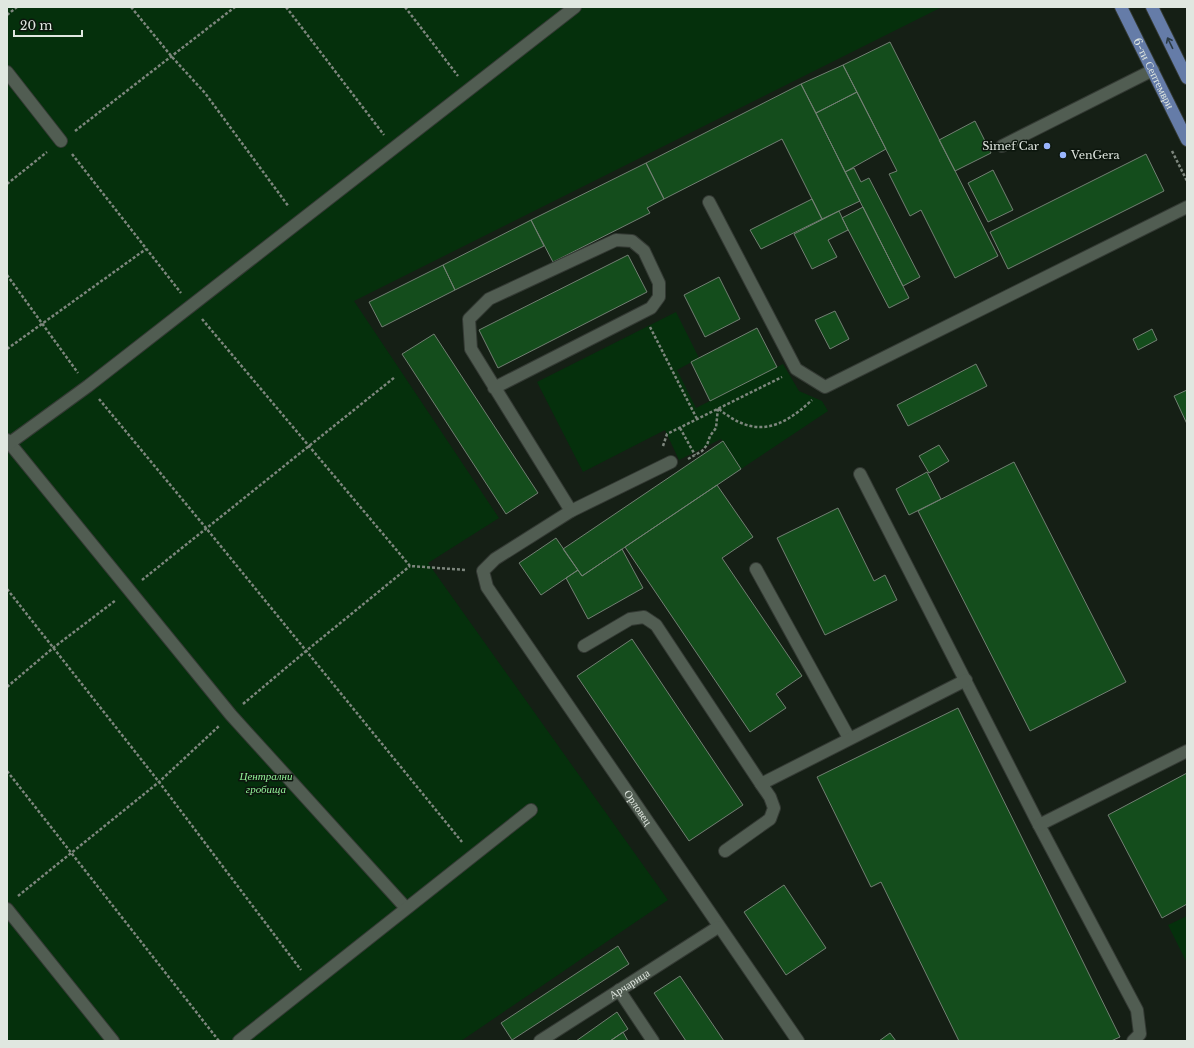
<svg xmlns="http://www.w3.org/2000/svg" width="1194" height="1048" font-family="'Libre Baskerville',serif">
	<rect width="100%" height="100%" fill="#151f15"/>
	<path fill="#05300c" d="M7,7L940,8L354,301L499,518L428,563L668,900L461,1041H7Z
		M676,312L699,358L677,370L696,408L783,364L799,391L822,401L828,411L741,469L721,439L679,460L665,430L583,472L537,382Z
		M1187,916V963L1168,925Z"/>
	<path fill="#144d1c" stroke="#727f73" d="M890,42L998,256L955,278L921,210L910,216L889,174L897,171L843,65Z
		M843,65L857,92L816,113L801,84Z
		M801,84L860,201L822,219L782,139L664,199L646,163Z
		M857,92L886,149L845,172L816,113Z
		M975,121L991,153L955,171L939,140Z
		M1146,154L1164,191L1008,269L990,232Z
		M646,163L664,199L647,208L650,213L553,262L531,220Z
		M854,168L861,182L869,178L920,277L903,286L845,172Z
		M993,170L1013,210L988,222L968,183Z
		M812,199L822,219L761,249L750,230Z
		M863,207L909,298L889,308L842,218Z
		M839,211L848,230L828,240L837,257L812,269L794,234Z
		M531,220L544,246L455,290L443,265Z
		M628,255L647,292L498,368L479,330Z
		M443,265L455,290L382,327L369,302Z
		M719,277L740,319L705,337L684,295Z
		M835,311L849,339L830,349L815,320Z
		M757,328L777,367L710,401L691,362Z
		M1152,329L1157,340L1138,350L1133,339Z
		M434,334L538,493L506,514L402,354Z
		M976,364L987,386L908,426L897,405Z
		M1187,390V424L1174,396Z
		M723,441L741,469L582,576L563,549Z
		M939,445L949,461L929,473L919,456Z
		M1014,462L1126,682L1030,731L918,511Z
		M927,472L941,499L909,515L896,489Z
		M717,485L753,537L722,558L802,676L776,694L786,708L750,732L625,547Z
		M838,508L874,581L885,575L897,600L825,635L777,538Z
		M556,538L578,570L541,595L519,563Z
		M622,549L643,588L588,619L566,578L578,570L582,576Z
		M632,639L743,805L689,841L577,676Z
		M958,708L1120,1037L1111,1041H959L881,882L871,887L817,777Z
		M1187,773V904L1162,918L1108,815Z
		M784,885L826,948L786,975L744,912Z
		M618,946L629,964L512,1040L501,1023Z
		M680,976L724,1041H686L654,993Z
		M617,1012L628,1029L610,1041H576Z
		M623,1032L628,1041H610Z
		M890,1033L896,1041H879Z"/>
	<g fill="none" stroke-linecap="round" stroke-linejoin="round">
		<defs>
			<g id="minor">
				<path d="M7,72L61,141"/>
				<path d="M1002,146L1153,70"/>
				<path d="M709,202L796,369L825,387L1187,207"/>
				<path d="M494,388L651,308L659,297V283L644,251L632,241L616,240L489,299L469,319L471,349L571,511"/>
				<path d="M7,440L231,715L406,908"/>
				<path d="M7,445L88,386L575,7"/>
				<path id="s1" d="M671,462L571,511L495,559L483,571L487,587L798,1041"/>
				<path d="M860,474L1039,825L1137,1010L1140,1034L1133,1041"/>
				<path d="M756,569L849,738"/>
				<path d="M584,646L630,619L644,617L656,625L761,784"/>
				<path d="M1039,825L1187,751"/>
				<path d="M725,851L770,819L774,808L770,797L761,784L966,680"/>
				<path d="M7,909L113,1041"/>
				<path d="M619,990L653,1041"/>
				<path d="M239,1041L531,810"/>
				<path id="s2" d="M540,1041L718,927"/>
			</g>
			<g id="major">
				<path id="s3" d="M1121,7L1187,140"/>
				<path d="M1152,7L1187,78"/>
			</g>
		</defs>
		<use href="#minor" stroke="#343a34" stroke-width="14"/>
		<use href="#major" stroke="#343a34" stroke-width="14"/>
		<path stroke="#7d867d" stroke-width="2.5" stroke-dasharray="3 2" stroke-linecap="butt" d="M131,7L172,57L205,93L289,207
			M286,7L384,135
			M405,7L458,76
			M7,15L17,7
			M75,131L235,7
			M1172,151L1187,181
			M72,154L181,293
			M7,184L47,152
			M7,275L78,373
			M202,319L410,566L466,570
			M650,327L697,419
			M7,349L146,249
			M99,399L206,528L462,842
			M719,409C754,438 780,430 812,400
			M680,428L695,455
			M663,446L667,434L782,377
			M688,459L702,451L707,445L710,436L716,428L718,408
			M142,580L395,377
			M7,589L159,782L301,970
			M7,687L53,648L116,600
			M243,704L306,651L410,566
			M7,771L219,1041
			M18,896L159,782L219,726"/>
		<use href="#minor" stroke="#515d52" stroke-width="12"/>
		<use href="#major" stroke="#657ca8" stroke-width="12"/>
	</g>
	<defs><path id="oneway-shaft" d="M-6 0H5M1.5-3L5.5 0L1.5 3" fill="none" stroke-width="1.6" stroke-linecap="round" stroke-linejoin="round"/></defs>
	<use stroke="#2b3a43" href="#oneway-shaft" transform="translate(1170 43) rotate(-116)"/>
	<g fill="#99b5fd" stroke="#0c160d" stroke-width="1.5">
		<circle cx="1047" cy="146" r="4"/>
		<circle cx="1063" cy="155" r="4"/>
	</g>
	<g text-anchor="middle" stroke-width="3" stroke-linejoin="round" paint-order="stroke">
		<g font-size="11" fill="#e0e7e0" stroke="#0c160d">
			<text dy="4" stroke="none"><textPath href="#s3" startOffset="74">6-ти Септември</textPath></text>
			<text dy="4" stroke="none"><textPath href="#s1" startOffset="502">Орловец</textPath></text>
			<text dy="4" stroke="none"><textPath href="#s2" startOffset="106">Арчарица</textPath></text>
		</g>
		<g font-size="11" fill="#e0e7e0" stroke="#0c160d" text-anchor="end">
			<text x="1039" y="150">Simef Car</text>
			<text x="1071" y="159" text-anchor="start">VenGera</text>
		</g>
		<g font-size="11" font-style="italic" fill="#94f49a" stroke="#0c160d">
			<text x="266" y="780">Централни<tspan x="266" dy="13">гробища</tspan></text>
		</g>
	</g>
	<rect width="1194" height="1048" fill="none" stroke="#e0e7e0" stroke-width="16"/>
	<path d="M14 30v6h68v-6" fill="none" stroke="#e0e7e0" stroke-width="2"/>
	<text x="20" y="30" font-size="12" fill="#e0e7e0" stroke="#0c160d" stroke-width="3" paint-order="stroke">20 m</text>
</svg>
